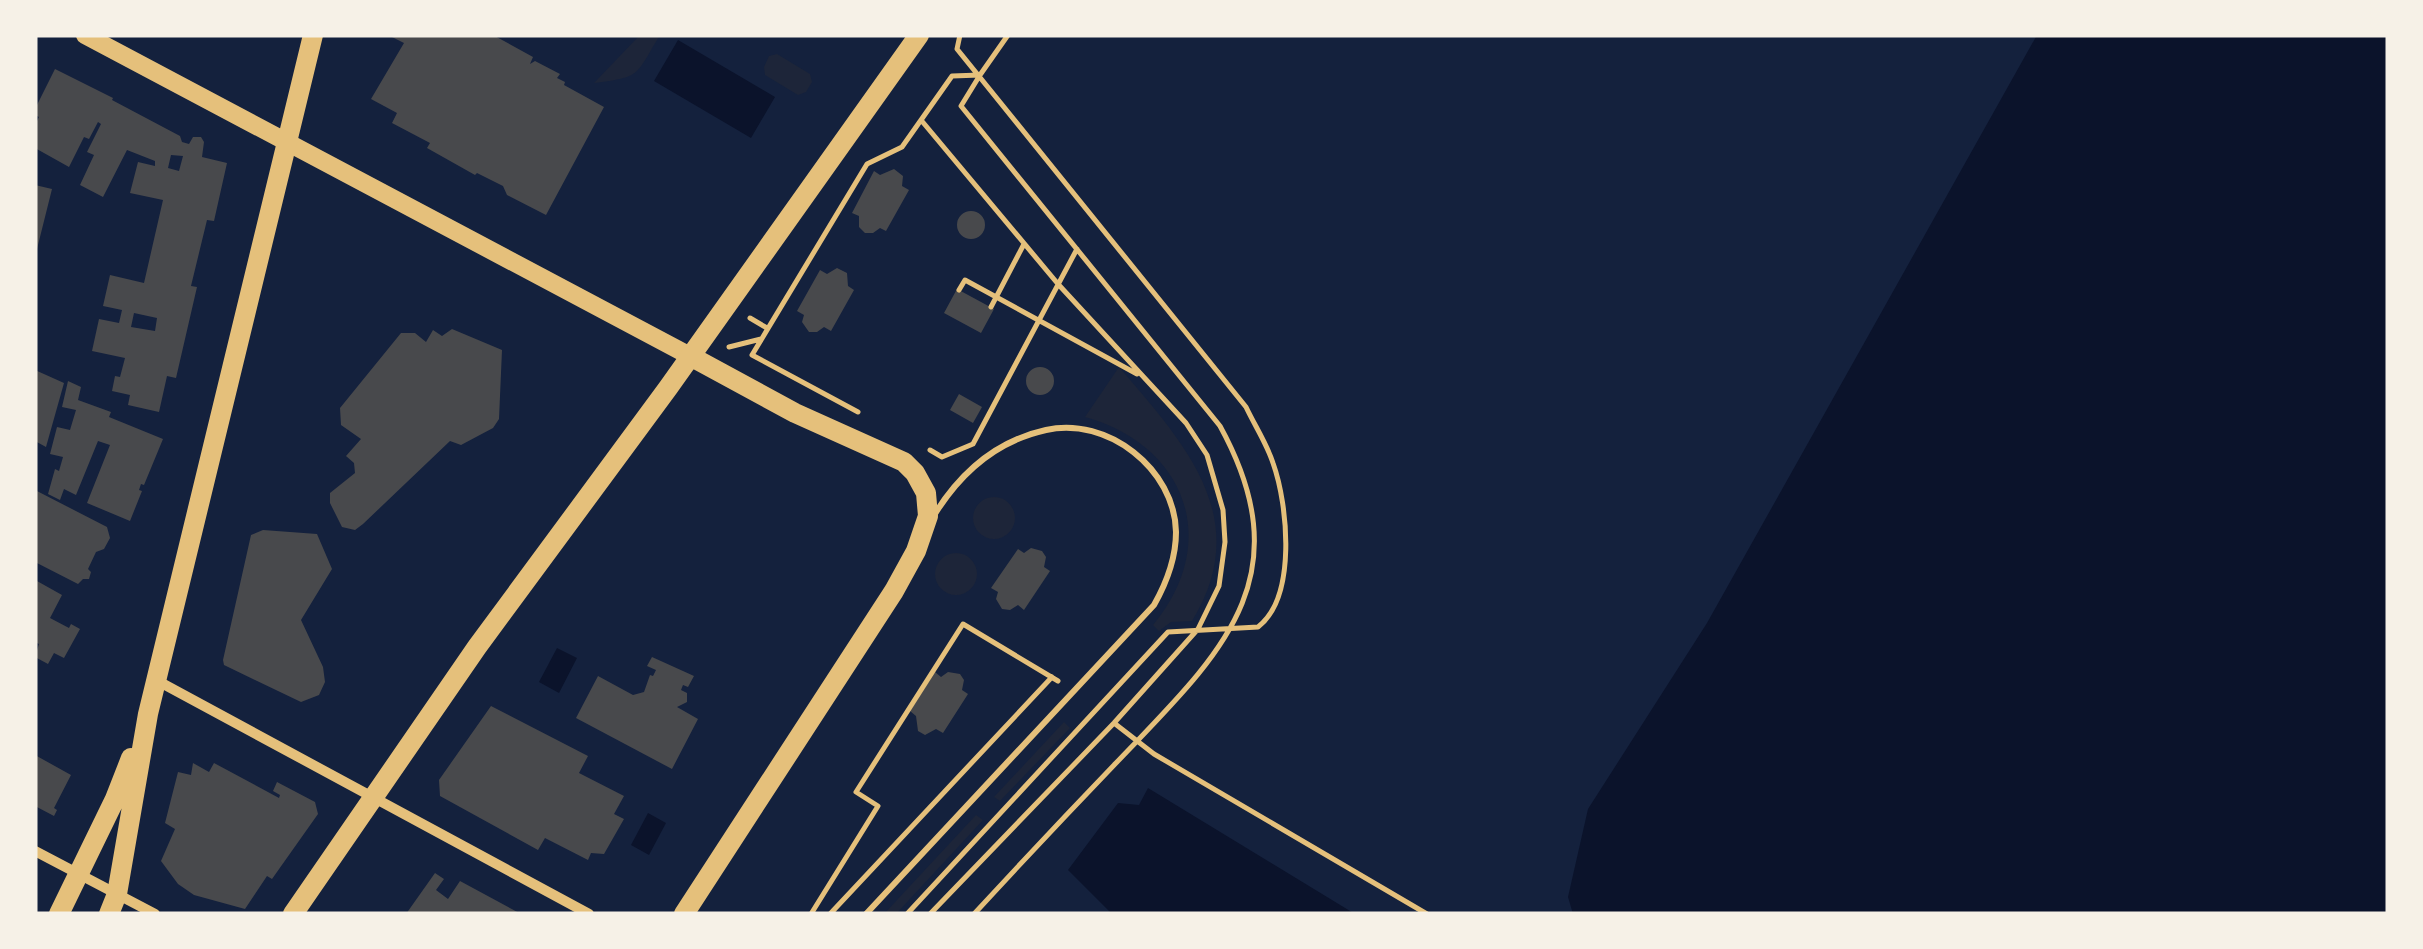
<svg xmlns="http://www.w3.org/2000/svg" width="2423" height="949" font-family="'Fira Sans',sans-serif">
	<rect width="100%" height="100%" fill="#14213d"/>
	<path fill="#1d2539" d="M640,35H660C635,76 642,77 594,83Z
		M777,54L810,74L812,82L806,92L798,95L765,75L764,67L769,56Z
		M1119,367C1184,443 1255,518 1192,621L1171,622L1159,631L1153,625C1222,542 1186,445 1085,417Z
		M973 518a21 21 0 1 1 42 0a21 21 0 1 1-42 0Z
		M935 574a21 21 0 1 1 42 0a21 21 0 1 1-42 0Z
		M1064,722L1070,728L1000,801L994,797Z
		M976,815L983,820L896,914H884Z"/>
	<path fill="#0b132b" d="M2037,35H2388V914H1573L1568,897L1588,809L1707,623Z
		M678,40L775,97L751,138L654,81Z
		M557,648L577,658L559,693L539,682Z
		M1148,788L1355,914H1112L1068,870L1118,803L1139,805Z
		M648,813L666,823L649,855L631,845Z"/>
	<path fill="#48494c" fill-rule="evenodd" d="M388,35H493L533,57L530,64L535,61L560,74L557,78L565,82L564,85L604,107L546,215L507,195L503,186L477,173L475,175L427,148L430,143L392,123L397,113L371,99L404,43Z
		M55,69L113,98L112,100L180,136L182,142L189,144L193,137H201L204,142L202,157L227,163L214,221L207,220L191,286L197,287L176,378L167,376L159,412L128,405L130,395L112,391L115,376L120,377L125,358L92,351L99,319L119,323L122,310L103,306L110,275L144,283L163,200L130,193L138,162L155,166V161L127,150L103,197L80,185L94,155L87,152L101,124L98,122L89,139L84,137L69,167L35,148V125L39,117L35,115V109ZM171,155L183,156L179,171L168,168ZM134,313L157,318L155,331L131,327Z
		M894,169L903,176L902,186L909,190L886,231L880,228L873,233H865L859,227V216L852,213L874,171L880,175Z
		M35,185L52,189L36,253H35Z
		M957 225a14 14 0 1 1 28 0a14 14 0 1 1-28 0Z
		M837,268L847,273L848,286L854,290L831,331L824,327L817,332H809L802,322L804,315L797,311L820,270L827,274Z
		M957,289L994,309L981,333L944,313Z
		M452,329L502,350L499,419L493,428L461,445L450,441L363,524L355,530L342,527L330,503V493L355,473L354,463L346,456L361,439L341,425L340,408L401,333H415L426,342L433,330L442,336Z
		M1026 381a14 14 0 1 1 28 0a14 14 0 1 1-28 0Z
		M35,370L64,383L46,447L35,441Z
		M68,381L81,387L78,400L111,412L109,417L163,439L144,485L141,484L139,490L142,491L130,521L87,503L110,445L98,441L76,495L64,489L60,500L48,494L55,469L59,471L63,457L50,454L57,427L70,430L76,410L62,407Z
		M959,394L982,407L973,423L950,410Z
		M35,490L107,527L110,538L104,549L96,552L88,569L91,572L89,579H83L78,584L35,562Z
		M263,530L317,534L332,569L301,620L323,667L325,682L319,695L301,702L224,665L223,660L251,535Z
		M1031,548L1042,551L1046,557L1044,567L1050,571L1024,610L1018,605L1010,610L1002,609L996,599L998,592L991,588L1018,549L1024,553Z
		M37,581L62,595L50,618L69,628L71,624L80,629L64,658L54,653L48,664L35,657L39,644L35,642Z
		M652,657L694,676L688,687L683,685L681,690L687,693V702L677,707L698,719L672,769L576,718L598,676L633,695L644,692L650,675L653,676L656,670L647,666Z
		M935,672L941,677L948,672L960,674L964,680L962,690L968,694L943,733L936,729L925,735L918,731L916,716L910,711Z
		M491,706L588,756L579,773L624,796L614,814L624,819L604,854L591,853L588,860L545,838L538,850L440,796L439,780Z
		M35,755L71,775L54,808L57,810L54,816L35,806Z
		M193,763L209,772L214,763L279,798L280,795L273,791L277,782L315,802L318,814L272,879L267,876L245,909L194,895L178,884L161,861L175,829L165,823L178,772L191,775Z
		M435,873L444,879L436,890L448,899L460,881L521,914H406Z"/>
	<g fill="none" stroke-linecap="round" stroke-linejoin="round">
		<path stroke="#e5c07b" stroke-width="5" d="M921,120L1058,284L1186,423L1207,455L1223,510L1225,542L1219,586L1198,629L1114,723L930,914
			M959,290L965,280L1137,374
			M991,307L1024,244
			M750,318L767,328
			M729,347L761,339
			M858,412L752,355L867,164L902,147L952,76L980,75L1008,35
			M930,450L942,457L973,444L1077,249
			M1114,723L1154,754L1427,914
			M811,914L878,806L856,792L963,624L1058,681
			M830,914L1052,677
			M907,914L1168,632L1258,627C1297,597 1288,505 1273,463C1267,444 1255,426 1246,407L957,49L960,35
			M974,914C1021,863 1068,813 1116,763C1218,656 1305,581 1220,426L961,106L980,75"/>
		<path stroke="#e5c07b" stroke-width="6" d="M866,914L1154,605C1167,582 1176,558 1176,532C1175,469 1107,416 1046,430C996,441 959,474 933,517"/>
		<path stroke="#e5c07b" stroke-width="10" d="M156,680L589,914
			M35,851L155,914"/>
		<path stroke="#e5c07b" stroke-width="18" d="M85,35L690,356"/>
		<path stroke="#e5c07b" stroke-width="20" d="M59,914L115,799L131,758
			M109,914L117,894L148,714L313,35
			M293,914L477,647L668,388L919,35
			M684,914L894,591L916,551L928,516L926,493L915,473L904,462L795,413L690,356"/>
	</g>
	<rect width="2423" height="949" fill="none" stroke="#f6f1e7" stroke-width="75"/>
</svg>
